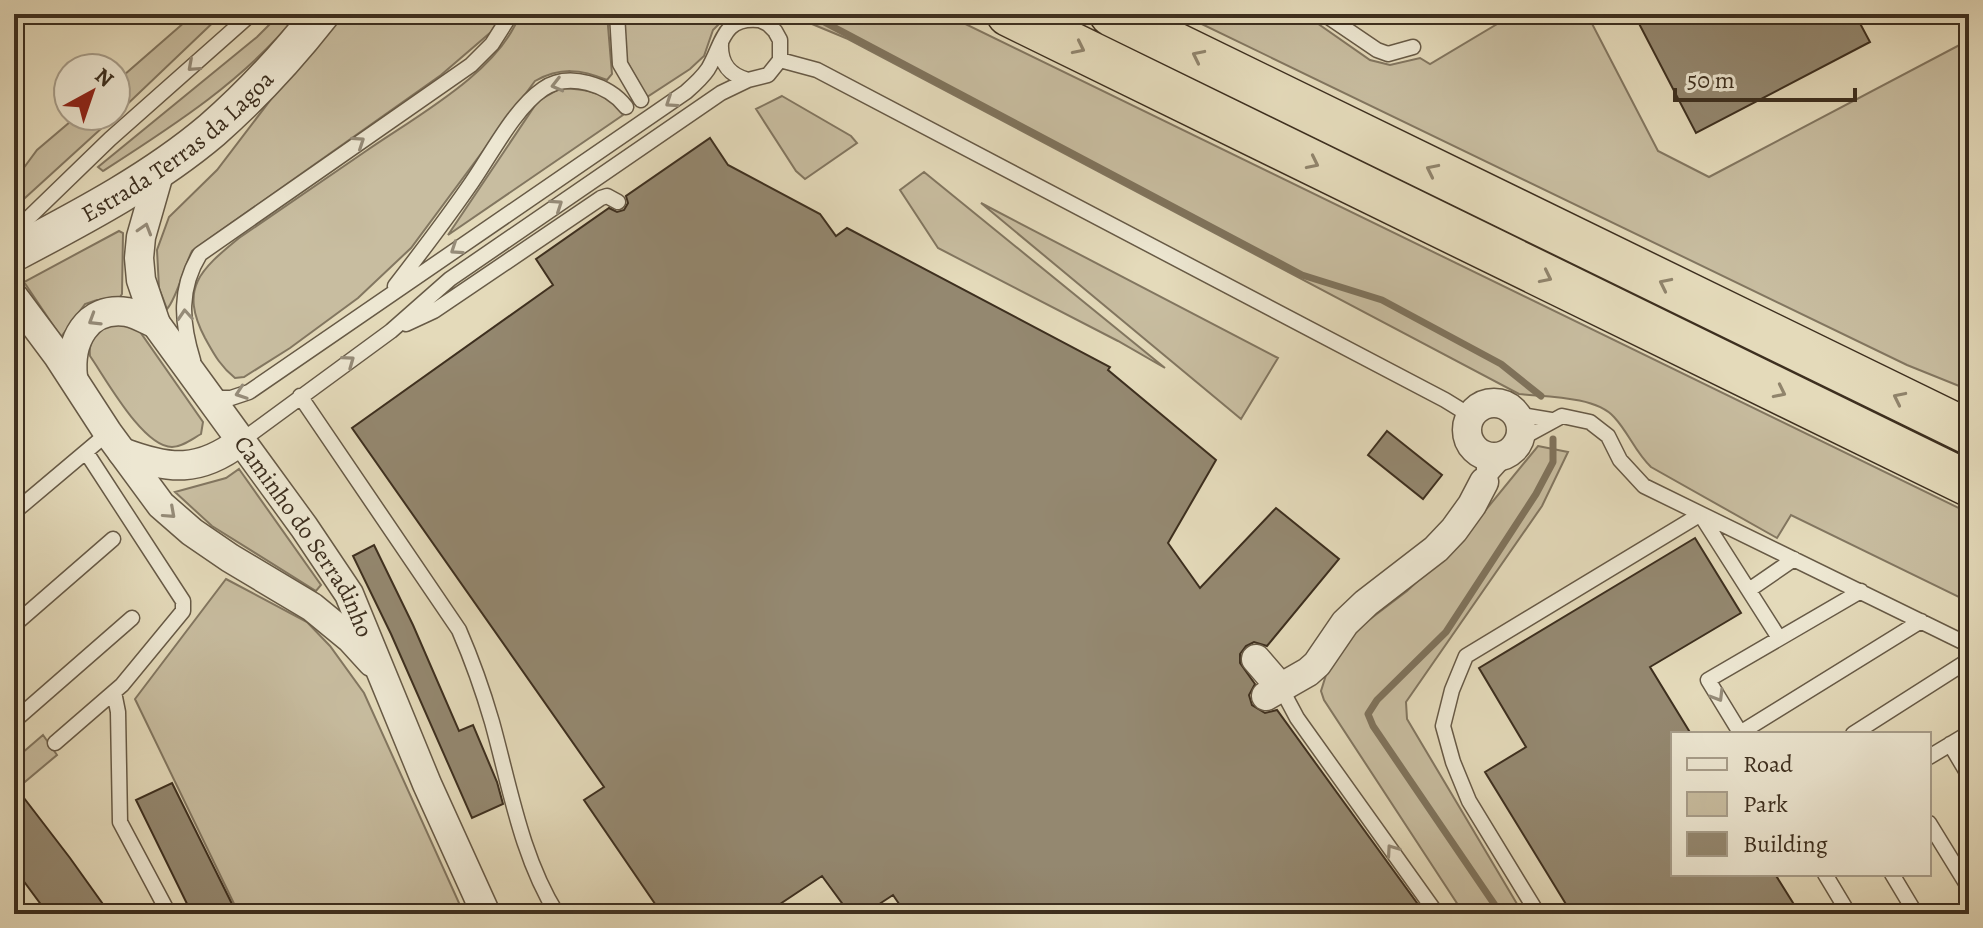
<svg xmlns="http://www.w3.org/2000/svg" width="1983" height="928" font-family="Alegreya,serif">
	<rect width="100%" height="100%" fill="#e4daba"/>
	<filter id="stains"><feTurbulence type="fractalNoise" baseFrequency=".0025" numOctaves="4"/><feColorMatrix values="0 0 0 0 .2 0 0 0 0 .09 0 0 0 0 .02 0 0 0 .5 -.17"/></filter>
	<radialGradient id="worn" r=".72"><stop offset=".6" stop-color="#630" stop-opacity="0"/><stop offset="1" stop-color="#630" stop-opacity=".3"/></radialGradient>
	<path fill="#c8bda0" stroke="#827660" stroke-width="2" d="M194,14H222L116,115V82Z
		M280,14H298C245,80 173,126 103,171L98,167L257,37Z
		M336,14H502L491,32L441,75L192,251C184,267 177,298 167,309L159,288L157,250L169,217L217,170Z
		M520,14H607L612,74L607,80C581,69 560,67 535,81L411,248L358,298L290,348L244,377L235,378C220,366 214,354 205,338C179,288 200,270 239,238C282,209 324,180 366,151C415,117 499,72 520,14Z
		M625,14H704L721,22L713,30L704,56L690,69L647,97L625,58Z
		M788,14H945L1969,513V602L1791,515L1777,538L1651,467C1635,452 1629,433 1614,417C1595,396 1546,397 1519,394L848,39Z
		M1181,14H1304L1370,60L1390,65L1420,58L1430,64L1514,14H1587L1658,151L1709,177L1969,40V390L1907,365Z
		M561,88C587,89 608,92 623,115L448,235L538,101Z
		M782,96L851,136L857,143L805,179L796,171L756,109Z
		M77,116H115L14,208V175L20,173L37,150Z
		M924,172L1165,368L1118,341L938,248L900,190Z
		M981,203L1278,358L1241,419Z
		M119,231L123,233L122,294L118,300H97L85,304L61,337L24,282Z
		M111,322L138,329L203,422L201,434C192,439 182,447 172,447C143,447 106,379 90,356C88,340 98,329 111,322Z
		M1538,446L1568,452L1542,506L1406,702L1407,719L1523,914H1464L1324,700L1321,691L1326,675L1357,629L1407,591L1462,539Z
		M239,469L321,585L316,591L212,526L175,492L226,478Z
		M226,579L307,622L330,646L364,693L464,914H239L135,699Z
		M43,735L57,755L14,791V760Z"/>
	<g fill="none" stroke-linecap="round" stroke-linejoin="round">
		<path stroke="#7f735c" stroke-width="7" d="M809,14L1302,275L1382,300L1501,364L1541,396
			M1501,914L1373,726L1368,714L1377,700L1446,632L1536,494L1553,462V439"/>
	</g>
	<path fill="#948870" stroke="#3d2f1f" stroke-width="2" d="M1634,14H1855L1870,42L1696,133Z
		M710,138L728,165L820,214L836,236L847,228L1110,367L1108,370L1216,460L1168,543L1200,588L1276,508L1339,559L1267,646L1254,642L1246,646L1240,654V663L1255,684L1249,695L1252,705L1265,713L1277,710L1425,914H906L893,895L864,914H850L822,876L765,914H662L584,800L604,787L352,428L553,285L536,259L609,208L617,212L624,210L628,203L626,196Z
		M1387,431L1442,475L1423,499L1368,455Z
		M1695,538L1741,613L1650,667L1691,734H1673V874H1775L1800,914H1572L1485,772L1526,747L1479,668Z
		M374,545L413,625L459,731L473,725L497,782L503,804L472,818L391,634L353,556Z
		M172,783L237,914H192L136,800Z
		M14,785L70,858L110,914H48L14,868Z"/>
	<g fill="none" stroke-linecap="round" stroke-linejoin="round">
		<defs>
			<path id="service" d="M617,14L620,64L641,100
				M1324,14L1377,50L1388,54L1413,47
				M721,44C720,63 729,75 748,80
				M780,60L817,70L1445,400L1471,416
				M14,232L110,139L251,14
				M395,286C422,251 448,217 472,182C492,153 515,108 543,89C569,71 609,85 626,107
				M406,324L434,311L601,198L607,196L618,202
				M193,360C181,322 179,288 200,254L471,65L492,44L511,14
				M300,396L459,630C472,660 483,691 492,722C510,787 521,856 557,914
				M212,398H231L249,392L686,92C694,85 702,78 708,69C723,44 722,17 758,20
				M1516,414L1551,420
				M1520,439L1562,416L1590,422L1608,436L1620,460L1644,486L1969,645
				M241,441L391,331L450,279L721,93L748,80L768,75L780,60V40L775,31L768,24L747,14
				M1484,482L1510,453
				M1484,482V455
				M19,508L108,433
				M1702,517L1779,638
				M1749,590L1794,559
				M14,625L113,539
				M1281,688L1297,718L1437,914
				M114,692L118,712L120,822L169,914
				M14,721L132,618
				M1740,733L1921,621
				M1741,734L1708,680L1861,591
				M1853,734L1969,660
				M55,743L122,685L183,611V601L86,452
				M1950,744L1969,776
				M1929,757L1969,733
				M1929,823L1969,888
				M1825,874L1849,914
				M1892,874L1916,914
				M1538,914L1469,801L1453,762L1443,726L1452,690L1466,656L1701,514"/>
			<g id="minor">
				<path id="s1" d="M161,167L141,237L139,258L141,280L156,324L304,527L349,594L427,784L486,914"/>
				<path d="M14,297L58,356L108,433L161,505L192,532L230,558L312,607L351,639L372,662"/>
				<path d="M73,377C69,342 86,306 127,312C137,314 147,320 156,324"/>
				<circle cx="1494" cy="430" r="27"/>
				<path d="M122,452C170,470 199,473 241,441"/>
				<path d="M1256,659L1281,688"/>
				<path d="M1266,696L1308,672L1317,664L1345,623L1366,603L1436,549L1454,530L1472,505L1484,482"/>
			</g>
			<g id="tertiary">
				<path id="s2" d="M14,253C82,217 153,180 212,130C252,95 288,56 321,14"/>
			</g>
			<path id="trunk" d="M1009,14L1969,484
				M1112,14L1969,432"/>
		</defs>
		<use href="#service" stroke="#675a46" stroke-width="17"/>
		<use href="#minor" stroke="#675a46" stroke-width="31"/>
		<use href="#tertiary" stroke="#675a46" stroke-width="39"/>
		<use href="#trunk" stroke="#3d2f1f" stroke-width="47"/>
		<use href="#service" stroke="#ede7d2" stroke-width="14"/>
		<use href="#minor" stroke="#ede7d2" stroke-width="28"/>
		<use href="#tertiary" stroke="#ede7d2" stroke-width="36"/>
		<use href="#trunk" stroke="#e4daba" stroke-width="44"/>
	</g>
	<defs><path id="oneway-chevron" d="M-2-3.5L2.5 0L-2 3.5" fill="none" stroke-width="1.6" stroke-linecap="round" stroke-linejoin="round" transform="scale(2)"/></defs>
	<g stroke="#90846c">
		<use href="#oneway-chevron" transform="translate(1079 48) rotate(26)"/>
		<use href="#oneway-chevron" transform="translate(1198 56) rotate(-154)"/>
		<use href="#oneway-chevron" transform="translate(1313 163) rotate(26)"/>
		<use href="#oneway-chevron" transform="translate(1432 170) rotate(-154)"/>
		<use href="#oneway-chevron" transform="translate(1546 277) rotate(26)"/>
		<use href="#oneway-chevron" transform="translate(1665 284) rotate(-154)"/>
		<use href="#oneway-chevron" transform="translate(1780 392) rotate(26)"/>
		<use href="#oneway-chevron" transform="translate(1899 398) rotate(-154)"/>
	</g>
	<g stroke="#958b78">
		<use href="#oneway-chevron" transform="translate(193 66) rotate(138)"/>
		<use href="#oneway-chevron" transform="translate(557 85) rotate(166)"/>
		<use href="#oneway-chevron" transform="translate(671 102) rotate(146)"/>
		<use href="#oneway-chevron" transform="translate(359 142) rotate(-34)"/>
		<use href="#oneway-chevron" transform="translate(557 205) rotate(-34)"/>
		<use href="#oneway-chevron" transform="translate(145 229) rotate(-73)"/>
		<use href="#oneway-chevron" transform="translate(456 249) rotate(146)"/>
		<use href="#oneway-chevron" transform="translate(185 315) rotate(-94)"/>
		<use href="#oneway-chevron" transform="translate(94 320) rotate(148)"/>
		<use href="#oneway-chevron" transform="translate(349 361) rotate(-36)"/>
		<use href="#oneway-chevron" transform="translate(241 393) rotate(161)"/>
		<use href="#oneway-chevron" transform="translate(170 513) rotate(42)"/>
		<use href="#oneway-chevron" transform="translate(1718 696) rotate(59)"/>
		<use href="#oneway-chevron" transform="translate(1392 850) rotate(-125)"/>
	</g>
	<g text-anchor="middle" stroke-width="8" stroke-linejoin="round" paint-order="stroke">
		<g font-size="24" fill="#3d2f1f" stroke="#ede7d2">
			<text dy="8" stroke="none"><textPath href="#s2" startOffset="196">Estrada Terras da Lagoa</textPath></text>
			<text dy="8" stroke="none"><textPath href="#s1" startOffset="422">Caminho do Serradinho</textPath></text>
		</g>
	</g>
	<rect width="1983" height="928" fill="none" stroke="#e4daba" stroke-width="48"/>
	<rect x="16" y="16" width="1951" height="896" fill="none" stroke="#3d2f1f" stroke-width="4"/>
	<rect x="24" y="24" width="1935" height="880" fill="none" stroke="#3d2f1f" stroke-width="2"/>
	<rect x="1671" y="732" width="260" height="144" fill="#ede7d2" stroke="#a79d8a" stroke-width="2"/>
	<rect x="1687" y="758" width="40" height="12" fill="#ede7d2" stroke="#a79d8a" stroke-width="2"/>
	<text x="1743" y="772" font-size="24" fill="#3d2f1f">Road</text>
	<rect x="1687" y="792" width="40" height="24" fill="#c8bda0" stroke="#a79d8a" stroke-width="2"/>
	<text x="1743" y="812" font-size="24" fill="#3d2f1f">Park</text>
	<rect x="1687" y="832" width="40" height="24" fill="#948870" stroke="#a79d8a" stroke-width="2"/>
	<text x="1743" y="852" font-size="24" fill="#3d2f1f">Building</text>
	<g transform="translate(92 92) rotate(40)"><circle r="38" fill="#ede7d2" stroke="#a79d8a" stroke-width="2"/>
	<path d="M0-6L14 30L0 20L-14 30Z" fill="#8f2418"/>
	<text y="-12" font-size="22" font-weight="bold" text-anchor="middle" fill="#3d2f1f">N</text>
	</g>
	<path d="M1675 88v12h180v-12" fill="none" stroke="#3d2f1f" stroke-width="4"/>
	<text x="1687" y="88" font-size="24" fill="#3d2f1f" stroke="#ede7d2" stroke-width="6" paint-order="stroke">50 m</text>
	<rect width="100%" height="100%" filter="url(#stains)"/>
	<rect width="100%" height="100%" fill="url(#worn)"/>
</svg>
